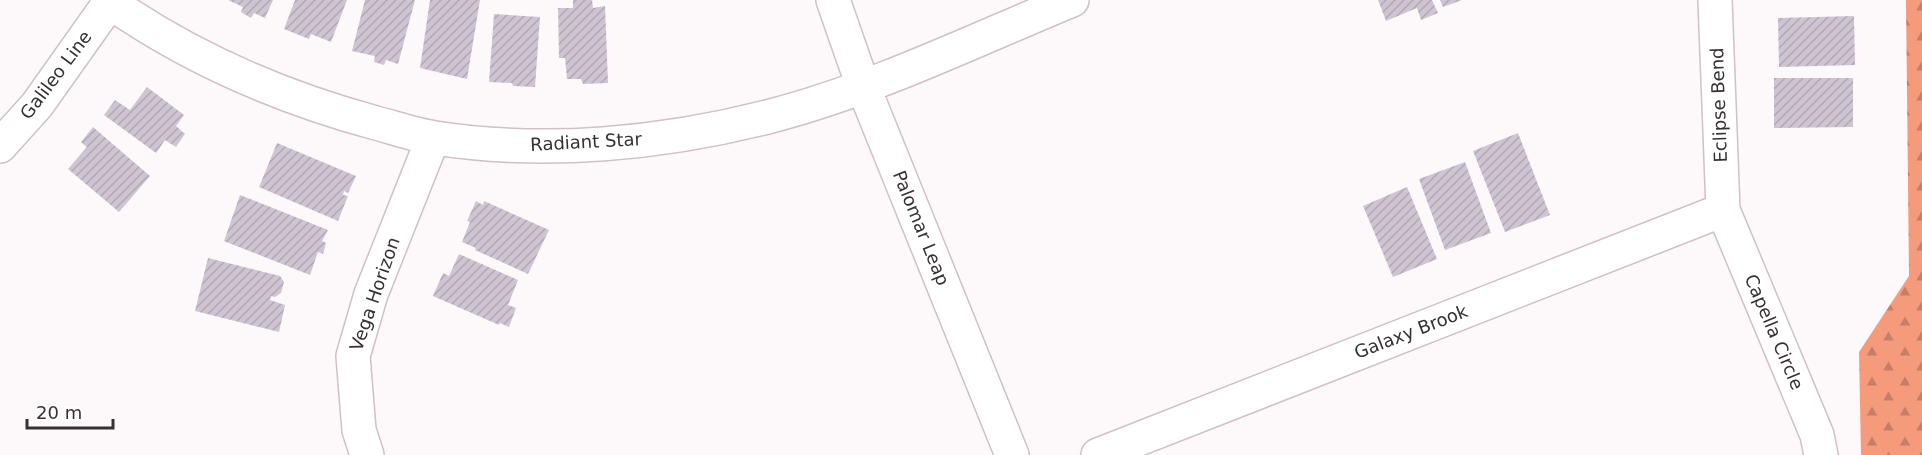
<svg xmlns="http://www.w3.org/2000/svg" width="1922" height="455" font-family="'DejaVu Sans',sans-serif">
	<defs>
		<pattern id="forest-firs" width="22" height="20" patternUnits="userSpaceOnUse" patternTransform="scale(1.5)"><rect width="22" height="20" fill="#f59a7b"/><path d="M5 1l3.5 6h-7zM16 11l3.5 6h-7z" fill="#c77e66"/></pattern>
		<pattern id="building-hatch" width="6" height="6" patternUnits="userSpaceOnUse" patternTransform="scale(1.5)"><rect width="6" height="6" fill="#cfc4d1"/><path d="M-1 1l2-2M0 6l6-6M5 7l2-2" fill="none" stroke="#b2a9b4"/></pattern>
	</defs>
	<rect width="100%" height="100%" fill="#fdf9fb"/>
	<path fill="url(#forest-firs)" d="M1906,0H1922V455H1861L1859,352L1909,276Z"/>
	<path fill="url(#building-hatch)" d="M228,0H273L265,18L254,13L251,18L241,12L243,7Z
		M295,0H347L331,42L311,34L309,39L284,29Z
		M365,0H415L398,64L386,60L384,65L374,62L375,56L352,51Z
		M430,0H480L467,79L420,68Z
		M573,0H592L593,8L605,6L608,83L583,84L581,79H567L565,58H559L558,8H573Z
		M1378,0H1432L1438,13L1421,20L1417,8L1386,21Z
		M1440,0H1462L1443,7Z
		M494,14L540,17L535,87L513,86L512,83L489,82Z
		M1854,16L1855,65L1779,67L1778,18Z
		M1774,78H1853V127L1774,128Z
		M147,87L184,115L176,126L185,134L176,147L165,140L156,153L104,115L115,100L130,110Z
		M93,127L150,176L119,212L68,169L87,147L89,149L81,142Z
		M1518,133L1550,215L1505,232L1473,151Z
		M277,143L356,176L348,193L344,191L343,195L348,196L338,221L259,187Z
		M1465,162L1491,233L1445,250L1419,179Z
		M1407,187L1437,259L1393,277L1363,206Z
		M240,195L328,230L322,241L326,243L323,254L318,252L310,275L224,241Z
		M476,201L483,205L484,201L549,230L528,274L475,250L476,248L462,242L470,222L467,221Z
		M459,254L518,280L508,305L516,308L509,327L500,323L499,325L433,296L443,273L449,276Z
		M208,258L280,276L284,282L281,293L275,297L271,296L270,300L285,305L279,332L195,311Z"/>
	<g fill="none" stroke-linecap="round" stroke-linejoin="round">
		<defs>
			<path id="minor" d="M107,0C188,57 280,97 376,123C395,128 415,135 435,138C545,155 663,144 771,116C872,90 975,40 1072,0
				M833,0L863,86L1012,455
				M1715,0L1723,210L1817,435L1821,455
				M0,146L37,105L110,2
				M367,455L359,430L353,356L371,294L433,138
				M1098,455L1723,210"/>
		</defs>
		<use href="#minor" stroke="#d0c0c7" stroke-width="36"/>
		<use href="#minor" stroke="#fff" stroke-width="33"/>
	</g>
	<g text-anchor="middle" stroke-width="6" stroke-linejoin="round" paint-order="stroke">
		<g font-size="18" fill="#373134" stroke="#fff">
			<text transform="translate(56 75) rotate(-53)" y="6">Galileo Line</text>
			<text transform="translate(1719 105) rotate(-92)" y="6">Eclipse Bend</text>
			<text transform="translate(586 142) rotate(-3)" y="6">Radiant Star</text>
			<text transform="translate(921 228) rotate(68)" y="6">Palomar Leap</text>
			<text transform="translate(375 294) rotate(-71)" y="6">Vega Horizon</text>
			<text transform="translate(1411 332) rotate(-21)" y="6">Galaxy Brook</text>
			<text transform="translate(1774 332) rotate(67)" y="6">Capella Circle</text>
		</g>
	</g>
	<path d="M27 419v9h86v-9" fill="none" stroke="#373134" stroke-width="3"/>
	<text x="36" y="419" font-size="18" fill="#373134" stroke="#ffffff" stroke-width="4.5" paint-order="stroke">20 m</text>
</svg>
